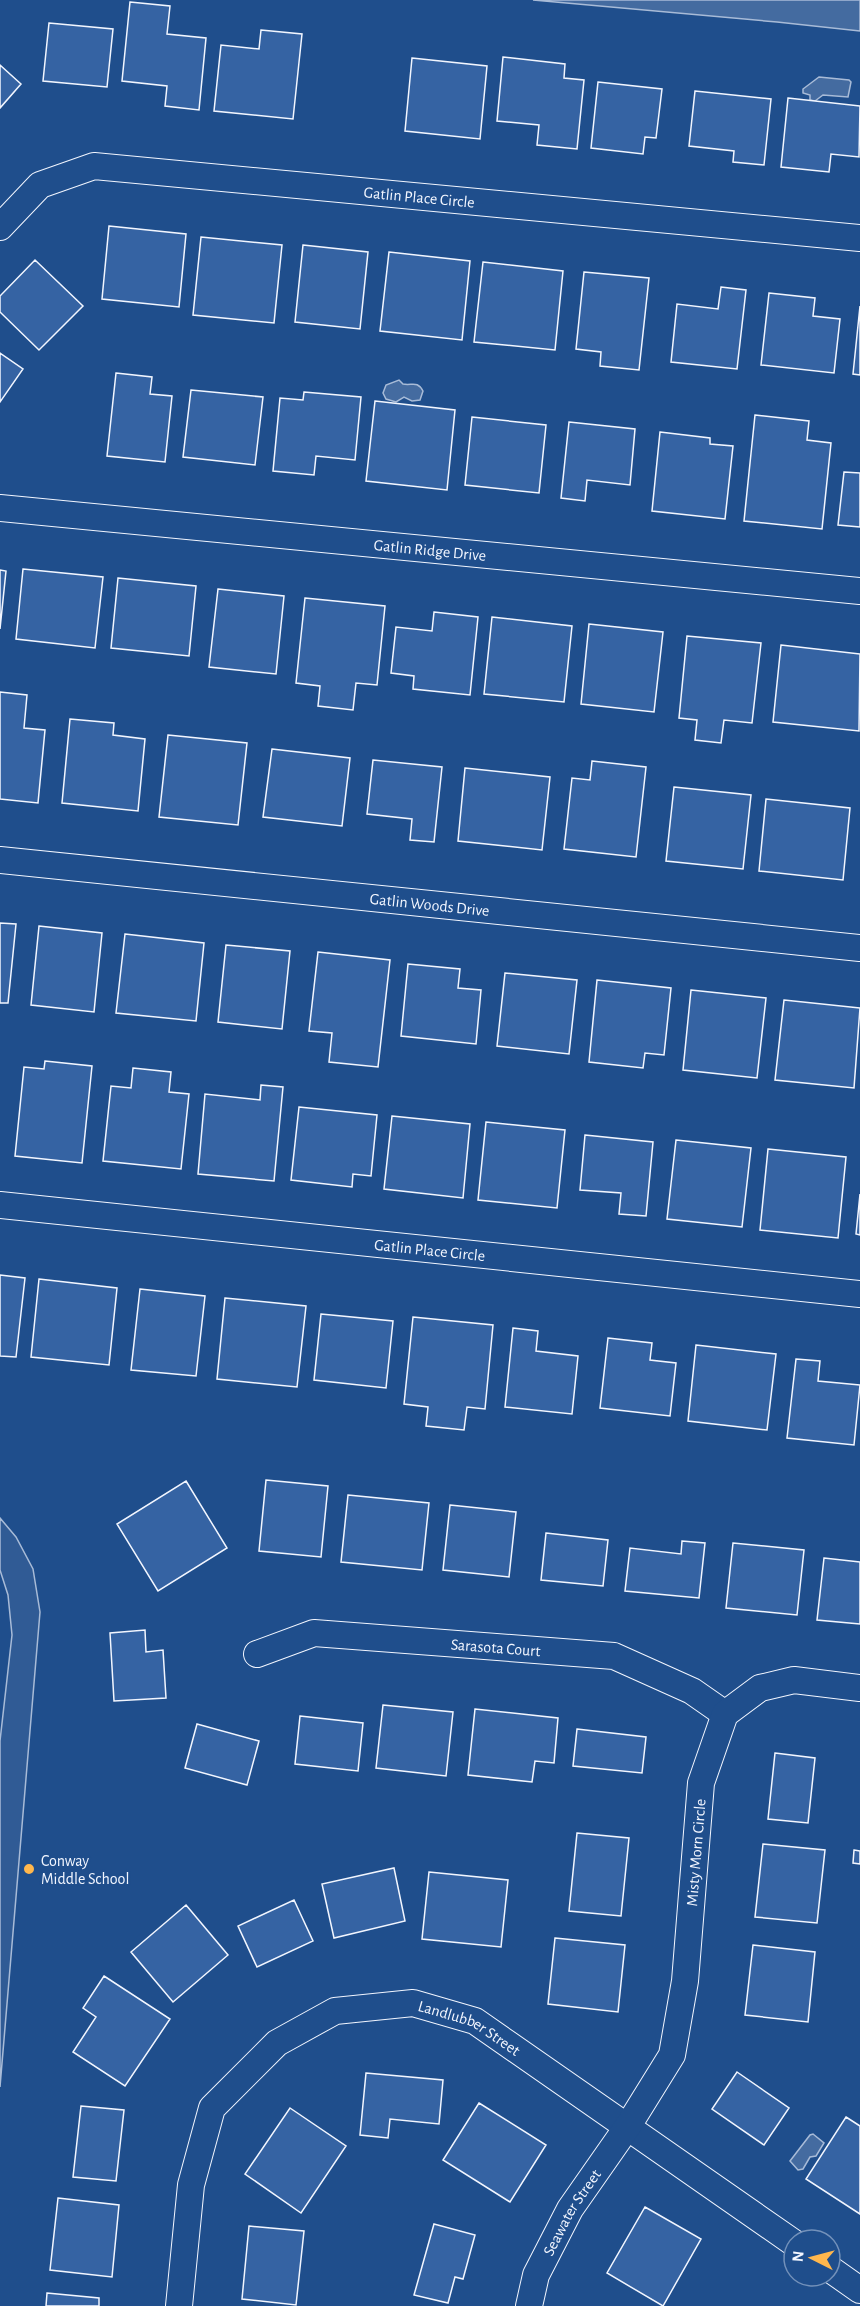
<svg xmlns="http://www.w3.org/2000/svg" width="860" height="2306" font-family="'Alegreya Sans',sans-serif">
	<rect width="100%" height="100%" fill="#1f4e8c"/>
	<path fill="#305b95" stroke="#a8bbd7" stroke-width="1.5" d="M0,1518L16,1537L33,1569L40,1612L0,2087V1741L12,1635L8,1595L0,1570Z"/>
	<path fill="#446ba0" stroke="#a8bbd7" stroke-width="1.5" d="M533,0H860V31L777,22Z
		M819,77L849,80L851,82L848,97L823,95L815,101L810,100V95L803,93V89Z
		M399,380L403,384C412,386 417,380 423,391L420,400L412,401L404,397L396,402L386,399L383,393L386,385Z
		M813,2134L824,2143L816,2156L810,2157L803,2169L798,2170L790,2161L810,2135Z"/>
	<path fill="#3563a3" stroke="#f2f6ff" stroke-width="1.5" d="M130,2L170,6L167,34L206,38L199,110L165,106L167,86L122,81Z
		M49,23L113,29L107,87L43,81Z
		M261,30L302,34L293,119L214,111L221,45L259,49Z
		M503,57L565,64L564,78L584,80L577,149L537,145L539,125L497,121Z
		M412,58L487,66L480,139L405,131Z
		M0,65L21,84L0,108Z
		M598,82L662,89L656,138L645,137L643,154L591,148Z
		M695,91L771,99L764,165L733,162L734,151L689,146Z
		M788,98L860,106L859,157L831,154L829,172L781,167Z
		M109,226L186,234L179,307L102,299Z
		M201,237L282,245L274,323L193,315Z
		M303,245L368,252L360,329L295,322Z
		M389,252L470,261L462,340L380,331Z
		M35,260L83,306L39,350L0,312V296Z
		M483,262L563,271L555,350L474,342Z
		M584,272L649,278L639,370L600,366L601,352L576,349Z
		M721,287L746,290L737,369L671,362L677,304L718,309Z
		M769,293L815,298L813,316L840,319L834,373L761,365Z
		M860,306V375L853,374Z
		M0,353L23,369L0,402Z
		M116,373L152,377L150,394L172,396L165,462L107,456Z
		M191,390L263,397L255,465L183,457Z
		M304,392L361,397L355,460L316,456L314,475L273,471L280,398L303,400Z
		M375,401L455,410L447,490L366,481Z
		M755,415L809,421L807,440L831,443L822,529L744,521Z
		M472,417L546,425L539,493L465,485Z
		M569,422L635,429L630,485L587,480L585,501L561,498Z
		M660,432L710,438V444L733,446L725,519L652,511Z
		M844,472L860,473V527L838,525Z
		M23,569L103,577L95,648L16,639Z
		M0,570L6,571L0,629Z
		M118,578L196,586L189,656L111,648Z
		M218,589L284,596L276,674L209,667Z
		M305,598L385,606L377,685L356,683L353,710L318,706L320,686L296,683Z
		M434,612L478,617L470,695L413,689L414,676L391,673L396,627L432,631Z
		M492,617L572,626L564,702L484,694Z
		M589,624L663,632L654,712L581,704Z
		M687,636L761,643L752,723L724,720L721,743L695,740L697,720L679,718Z
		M781,645L860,654L859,731L773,722Z
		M0,692L27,695L24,728L45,730L38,803L0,799Z
		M70,719L114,723L113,735L145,739L138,811L62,803Z
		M168,735L247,743L238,825L159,817Z
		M272,749L350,758L342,826L263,817Z
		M373,760L442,767L434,842L410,840L412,819L367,814Z
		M592,761L646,767L636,857L564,849L572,778L590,780Z
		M465,768L550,777L542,850L458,841Z
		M674,787L751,795L743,869L666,861Z
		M766,799L850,808L843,880L759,871Z
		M0,923L16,924L8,1003H0Z
		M39,926L102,933L94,1012L31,1005Z
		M125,934L204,943L196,1021L116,1013Z
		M226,945L290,951L282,1029L218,1022Z
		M318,952L390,960L378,1067L329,1062L332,1033L309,1031Z
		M408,964L460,969L458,988L481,990L476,1044L401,1036Z
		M505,973L577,980L569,1054L497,1046Z
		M597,980L671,988L664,1055L645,1053L643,1068L589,1062Z
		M691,990L766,998L757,1078L683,1070Z
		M784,1000L860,1008L854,1088L775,1080Z
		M45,1061L92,1066L82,1163L15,1156L24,1067L44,1069Z
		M133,1068L171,1072L169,1092L189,1094L181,1169L103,1161L111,1086L131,1088Z
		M261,1085L283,1087L274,1181L198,1174L205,1094L260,1100Z
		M299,1107L377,1115L371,1176L353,1174L352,1187L291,1180Z
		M392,1116L470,1124L463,1198L384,1189Z
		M486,1122L565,1130L557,1208L478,1200Z
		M585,1135L653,1142L646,1216L619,1214L621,1193L580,1190Z
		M676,1140L751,1148L742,1227L667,1219Z
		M768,1149L846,1157L838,1238L760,1230Z
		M860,1194V1235L856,1234Z
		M0,1275L25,1278L16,1357L0,1356Z
		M39,1279L117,1288L109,1365L31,1357Z
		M140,1289L205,1296L196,1376L131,1370Z
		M225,1298L306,1306L297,1387L217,1379Z
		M321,1314L393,1321L386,1388L314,1380Z
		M413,1317L493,1325L485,1409L467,1407L464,1430L426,1426L428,1407L404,1404Z
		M513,1328L538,1331L536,1351L578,1356L572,1414L505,1407Z
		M608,1338L652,1343L650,1360L676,1363L670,1416L600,1408Z
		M696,1345L776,1354L767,1430L688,1421Z
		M796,1359L820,1361L818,1381L860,1385L854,1445L787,1438Z
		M266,1480L328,1486L321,1557L259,1551Z
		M186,1481L227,1548L158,1591L117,1524Z
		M348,1495L429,1503L422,1570L341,1562Z
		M450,1505L516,1512L509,1577L443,1570Z
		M546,1533L608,1540L603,1586L541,1580Z
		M682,1541L705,1543L699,1598L625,1591L630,1548L681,1554Z
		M733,1543L804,1550L797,1615L726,1608Z
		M824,1558L860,1562V1624L817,1620Z
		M145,1630L146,1652L163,1650L166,1698L114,1701L110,1633Z
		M383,1705L453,1712L446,1776L376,1768Z
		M475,1709L558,1718L554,1763L535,1761L532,1782L468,1775Z
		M300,1716L363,1723L358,1771L295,1764Z
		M197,1724L259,1741L247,1785L185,1768Z
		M577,1729L646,1737L642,1773L573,1766Z
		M775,1753L815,1758L808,1823L768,1819Z
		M577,1833L629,1838L621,1916L569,1911Z
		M763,1844L825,1850L817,1923L755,1917Z
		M854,1850L860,1851V1864L853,1863Z
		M394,1868L405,1921L334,1938L322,1884Z
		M429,1872L508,1880L501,1947L422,1939Z
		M294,1900L313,1941L257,1967L238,1926Z
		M186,1905L228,1955L173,2002L131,1952Z
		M555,1938L625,1945L618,2012L548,2004Z
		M753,1945L815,1952L808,2022L745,2015Z
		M104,1976L170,2019L125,2086L73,2052L96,2017L83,2008Z
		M737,2072L789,2108L764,2145L712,2109Z
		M366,2073L443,2080L439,2124L390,2119L388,2138L360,2135Z
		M479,2103L546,2145L510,2202L443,2160Z
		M81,2106L124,2110L116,2181L73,2177Z
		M290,2108L346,2146L301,2213L245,2174Z
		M846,2117L860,2126V2214L806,2179Z
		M58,2198L119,2205L112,2277L50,2270Z
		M645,2207L701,2239L663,2306L607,2273Z
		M434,2224L475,2235L463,2279L455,2277L448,2303L414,2295Z
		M249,2226L304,2231L296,2305L242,2299Z
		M47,2293L99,2298V2306H46Z"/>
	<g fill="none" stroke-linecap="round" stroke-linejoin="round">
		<defs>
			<g id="minor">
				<path id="s1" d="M0,227L40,185L94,166L860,238"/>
				<path id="s2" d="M0,508L860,591"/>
				<path id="s3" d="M0,860L860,948"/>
				<path id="s4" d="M0,1205L860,1294"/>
				<path id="s5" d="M257,1654L314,1633L614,1656L692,1691L725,1714"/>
				<path d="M830,2269L860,2290"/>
				<path id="s6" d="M179,2306L191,2185L212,2108L277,2043L335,2011L413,2003L475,2021L794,2243"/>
				<path id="s7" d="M529,2306L536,2275L570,2209L628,2126L672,2055L685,1981L701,1783L725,1714L760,1688L794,1680L860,1688"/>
			</g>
		</defs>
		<use href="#minor" stroke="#f2f6ff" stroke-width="28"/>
		<use href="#minor" stroke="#1f4e8c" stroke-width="26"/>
	</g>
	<circle fill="#ffb74d" stroke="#1f4e8c" stroke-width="2" cx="29" cy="1869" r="6"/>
	<g text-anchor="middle" stroke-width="4.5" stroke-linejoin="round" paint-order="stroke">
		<g font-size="16" fill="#f2f6ff" stroke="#1f4e8c">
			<text dy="6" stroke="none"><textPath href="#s1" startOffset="442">Gatlin Place Circle</textPath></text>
			<text dy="6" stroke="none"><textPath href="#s2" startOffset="432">Gatlin Ridge Drive</textPath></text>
			<text dy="6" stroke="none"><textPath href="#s3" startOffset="432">Gatlin Woods Drive</textPath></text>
			<text dy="6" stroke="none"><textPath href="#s4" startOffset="432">Gatlin Place Circle</textPath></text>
			<text dy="6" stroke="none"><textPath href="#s5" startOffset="243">Sarasota Court</textPath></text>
			<text dy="6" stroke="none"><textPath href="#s7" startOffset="495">Misty Morn Circle</textPath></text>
			<text dy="6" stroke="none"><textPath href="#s6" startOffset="500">Landlubber Street</textPath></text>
			<text dy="6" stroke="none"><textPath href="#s7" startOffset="104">Seawater Street</textPath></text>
		</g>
		<g font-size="16" fill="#f2f6ff" stroke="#1f4e8c" text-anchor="start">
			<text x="41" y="1866">Conway<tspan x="41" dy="18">Middle School</tspan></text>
		</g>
	</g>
	<g transform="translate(812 2258) rotate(276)"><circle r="28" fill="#1f4e8c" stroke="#7391ba" stroke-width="1.5"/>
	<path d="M0-4.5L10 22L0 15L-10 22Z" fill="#ffb74d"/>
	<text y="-9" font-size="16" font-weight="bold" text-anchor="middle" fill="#f2f6ff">N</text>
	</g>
</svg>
